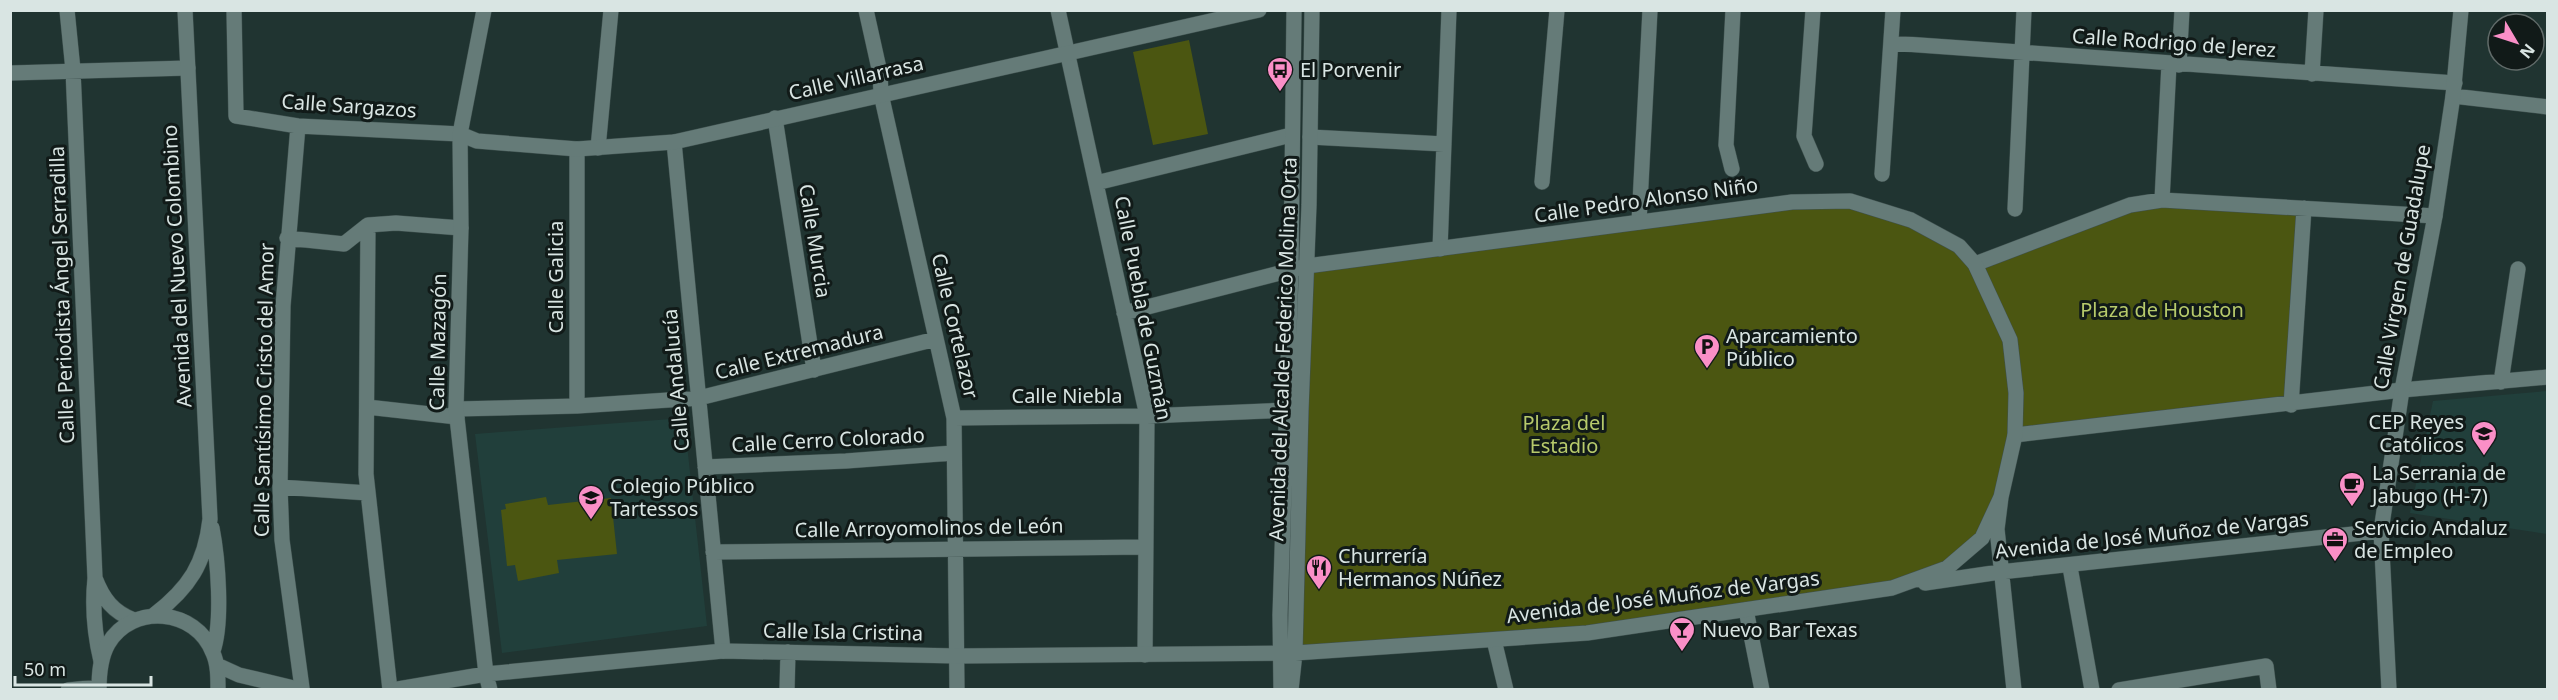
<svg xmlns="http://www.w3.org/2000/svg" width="2558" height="700" font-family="'Noto Sans',sans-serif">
	<rect width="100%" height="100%" fill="#203431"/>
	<path fill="#213f3b" d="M2547,391V534L2410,513L2433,401Z
		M684,418L707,626L502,653L475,434Z"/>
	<path fill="#4b5611" d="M1189,40L1208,134L1153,145L1133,52Z
		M1850,201L1911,220L1975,264L2130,205L2304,208L2291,405L2015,435L1982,538L1947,568L1892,588L1587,633L1295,653L1307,266Z
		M546,497L548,505L611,498L617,554L557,560L559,573L518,581L515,565L507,566L501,510L506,509L505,504Z"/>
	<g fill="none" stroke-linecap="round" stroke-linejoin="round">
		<defs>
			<path id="street" d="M67,10L73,70L95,578C92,607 94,632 101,661
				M234,10L236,116L298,126L460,134
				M866,10L880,73L881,94L954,418L957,690
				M1058,10L1147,416L1145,655
				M1813,10L1804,136L1816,164
				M1891,43L2455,83
				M2179,65L2182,10
				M10,73L188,68
				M2312,74L2316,10
				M2453,96L2548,107
				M775,118L814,370
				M298,126L283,306L280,487L282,540L302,688
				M1310,137L1444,144
				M674,142L723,651
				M598,148L611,10
				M1732,169L1726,145L1733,10
				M1882,174L1893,10
				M1542,182L1557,10
				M1096,183L1291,135
				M2162,200L2169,64
				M2015,209L2024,10
				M1639,222L1650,10
				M368,225L366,474L390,690
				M287,238L344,244L368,225L396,223L461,228
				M1440,249L1449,10
				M1975,264L2130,205L2162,200L2435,216
				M1124,313L1307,266
				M2501,382L2518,269
				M2291,405L2304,208
				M577,406V149
				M367,407L457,417
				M456,409L577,406L699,398L936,339
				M954,418L1147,416L1288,410
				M2015,435L2402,390L2548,377
				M705,467L846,461L953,453
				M280,487L368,493
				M713,552L1145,547
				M2070,567L2092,690
				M95,578C103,599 113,612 134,620
				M1746,610L1762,690
				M1494,640L1506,690
				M2119,690L2266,666L2269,690"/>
			<path id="secondary" d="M484,10L460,134L461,228L456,409L486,674L490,690
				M460,134L477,141L577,149L674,142L1259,10
				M1307,266L1792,202L1850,201L1911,220L1959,246L1975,264L2010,340L2016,393L2015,435L2001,497L1997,529L2014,690
				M212,528C218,559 223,622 213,651
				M1925,583L2000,572L2381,531
				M154,615C189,588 205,564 210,519L185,10
				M217,665L239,675L302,690
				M68,690L99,687
				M99,690C99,674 100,658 108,644C132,603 196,608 213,653C218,664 218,677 218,690
				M392,690L486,674L723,651L957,656L1295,653L1587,633L1892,588L1947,568L1982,538L2001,497
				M787,690L788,652
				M1281,690L1280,615L1291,270L1294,10
				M1291,690L1295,653L1301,411L1309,205L1312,10
				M2389,690L2381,531L2402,390L2435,216L2453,96L2461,10"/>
		</defs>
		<use href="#street" stroke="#3e504e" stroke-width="16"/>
		<use href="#secondary" stroke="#3e504e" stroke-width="16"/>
		<use href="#street" stroke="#657b78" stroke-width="15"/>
		<use href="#secondary" stroke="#657b78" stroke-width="15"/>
	</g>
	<defs>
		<symbol id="bus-pin" viewBox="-11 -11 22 30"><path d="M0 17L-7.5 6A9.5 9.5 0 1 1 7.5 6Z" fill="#fa8fc7" stroke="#111a18"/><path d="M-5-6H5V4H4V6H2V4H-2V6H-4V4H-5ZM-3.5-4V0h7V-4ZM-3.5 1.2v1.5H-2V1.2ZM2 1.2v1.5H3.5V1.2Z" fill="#111"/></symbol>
		<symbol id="parking-pin" viewBox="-11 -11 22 30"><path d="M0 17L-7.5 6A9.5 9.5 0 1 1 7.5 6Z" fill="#fa8fc7" stroke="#111a18"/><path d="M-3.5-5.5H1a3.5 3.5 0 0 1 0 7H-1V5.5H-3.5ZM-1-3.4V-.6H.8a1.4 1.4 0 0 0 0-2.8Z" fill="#111"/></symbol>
		<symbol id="school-pin" viewBox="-11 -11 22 30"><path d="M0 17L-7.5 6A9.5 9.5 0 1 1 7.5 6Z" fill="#fa8fc7" stroke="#111a18"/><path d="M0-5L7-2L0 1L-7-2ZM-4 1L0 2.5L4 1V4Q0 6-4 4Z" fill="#111"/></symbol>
		<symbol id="cafe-pin" viewBox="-11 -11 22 30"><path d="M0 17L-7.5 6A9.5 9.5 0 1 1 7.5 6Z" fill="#fa8fc7" stroke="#111a18"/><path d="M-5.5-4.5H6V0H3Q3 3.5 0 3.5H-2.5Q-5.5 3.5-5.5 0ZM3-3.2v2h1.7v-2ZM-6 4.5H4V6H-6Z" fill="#111"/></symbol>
		<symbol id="office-pin" viewBox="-11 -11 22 30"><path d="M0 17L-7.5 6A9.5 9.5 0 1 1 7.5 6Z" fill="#fa8fc7" stroke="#111a18"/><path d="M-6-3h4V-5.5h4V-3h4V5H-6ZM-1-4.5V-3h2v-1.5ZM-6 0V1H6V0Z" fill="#111"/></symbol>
		<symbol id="restaurant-pin" viewBox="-11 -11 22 30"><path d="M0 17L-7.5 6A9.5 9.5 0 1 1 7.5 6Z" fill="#fa8fc7" stroke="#111a18"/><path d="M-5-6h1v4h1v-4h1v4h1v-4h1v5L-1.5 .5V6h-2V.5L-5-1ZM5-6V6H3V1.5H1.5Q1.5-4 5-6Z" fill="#111"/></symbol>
		<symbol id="bar-pin" viewBox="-11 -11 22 30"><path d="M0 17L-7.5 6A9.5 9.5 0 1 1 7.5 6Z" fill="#fa8fc7" stroke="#111a18"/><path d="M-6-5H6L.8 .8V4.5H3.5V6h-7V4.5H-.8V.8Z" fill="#111"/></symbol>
	</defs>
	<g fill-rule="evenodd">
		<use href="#bus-pin" x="1265" y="55" width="30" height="40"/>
		<use href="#parking-pin" x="1692" y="332" width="30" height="40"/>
		<use href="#school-pin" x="2469" y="419" width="30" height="40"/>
		<use href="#cafe-pin" x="2337" y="470" width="30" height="40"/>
		<use href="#school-pin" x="576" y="483" width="30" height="40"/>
		<use href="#office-pin" x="2320" y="525" width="30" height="40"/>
		<use href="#restaurant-pin" x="1304" y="553" width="30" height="40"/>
		<use href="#bar-pin" x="1667" y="615" width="30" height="40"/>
	</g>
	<g text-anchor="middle" stroke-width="6" stroke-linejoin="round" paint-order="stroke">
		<g font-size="20" fill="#d9e5e3" stroke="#111a18">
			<text transform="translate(2174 43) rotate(4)" y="7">Calle Rodrigo de Jerez</text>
			<text transform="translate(856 78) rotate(-13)" y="7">Calle Villarrasa</text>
			<text transform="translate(349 106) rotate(4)" y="7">Calle Sargazos</text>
			<text transform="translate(1646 200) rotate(-8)" y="7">Calle Pedro Alonso Niño</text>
			<text transform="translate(815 241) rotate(81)" y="7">Calle Murcia</text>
			<text transform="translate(177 266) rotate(-93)" y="7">Avenida del Nuevo Colombino</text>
			<text transform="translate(2402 267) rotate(-80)" y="7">Calle Virgen de Guadalupe</text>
			<text transform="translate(556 277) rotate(-90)" y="7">Calle Galicia</text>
			<text transform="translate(62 295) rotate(-92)" y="7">Calle Periodista Ángel Serradilla</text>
			<text transform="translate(1143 308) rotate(79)" y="7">Calle Puebla de Guzmán</text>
			<text transform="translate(955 326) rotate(77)" y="7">Calle Cortelazor</text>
			<text transform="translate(438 342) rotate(-89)" y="7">Calle Mazagón</text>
			<text transform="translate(1283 349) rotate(-88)" y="7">Avenida del Alcalde Federico Molina Orta</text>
			<text transform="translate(799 352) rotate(-14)" y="7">Calle Extremadura</text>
			<text transform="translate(676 380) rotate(-95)" y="7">Calle Andalucía</text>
			<text transform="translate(264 390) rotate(-89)" y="7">Calle Santísimo Cristo del Amor</text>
			<text x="1067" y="403">Calle Niebla</text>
			<text transform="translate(828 440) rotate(-3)" y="7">Calle Cerro Colorado</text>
			<text transform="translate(929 528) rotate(-1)" y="7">Calle Arroyomolinos de León</text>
			<text transform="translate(2152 535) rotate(-6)" y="7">Avenida de José Muñoz de Vargas</text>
			<text transform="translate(1663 597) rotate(-7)" y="7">Avenida de José Muñoz de Vargas</text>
			<text transform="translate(843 632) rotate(1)" y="7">Calle Isla Cristina</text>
		</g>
		<g font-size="20" fill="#d9e5e3" stroke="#111a18" text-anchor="start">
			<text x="1300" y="77">El Porvenir</text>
			<text x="1726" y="343">Aparcamiento<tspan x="1726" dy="23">Público</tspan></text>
			<text x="2464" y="429" text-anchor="end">CEP Reyes<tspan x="2464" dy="23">Católicos</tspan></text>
			<text x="2372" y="480">La Serrania de<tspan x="2372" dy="23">Jabugo (H-7)</tspan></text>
			<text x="610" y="493">Colegio Público<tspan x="610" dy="23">Tartessos</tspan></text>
			<text x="2354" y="535">Servicio Andaluz<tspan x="2354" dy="23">de Empleo</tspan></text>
			<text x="1338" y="563">Churrería<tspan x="1338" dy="23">Hermanos Núñez</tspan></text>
			<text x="1702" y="637">Nuevo Bar Texas</text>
		</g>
		<g font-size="20" fill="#b7ca6b" stroke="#111a18">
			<text x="2162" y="317">Plaza de Houston</text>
			<text x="1564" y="430">Plaza del<tspan x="1564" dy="23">Estadio</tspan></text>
		</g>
	</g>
	<rect width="2558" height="700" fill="none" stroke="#d9e5e3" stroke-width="24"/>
	<g transform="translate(2516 42) rotate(129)"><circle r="28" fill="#111a18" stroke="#616b69" stroke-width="1.5"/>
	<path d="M0-4.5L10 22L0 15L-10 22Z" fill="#fa8fc7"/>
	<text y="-9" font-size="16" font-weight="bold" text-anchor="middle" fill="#d9e5e3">N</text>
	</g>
	<path d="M15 676v9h136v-9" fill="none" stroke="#d9e5e3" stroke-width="3"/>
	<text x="24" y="676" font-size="18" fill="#d9e5e3" stroke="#111a18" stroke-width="4.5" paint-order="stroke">50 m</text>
</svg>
